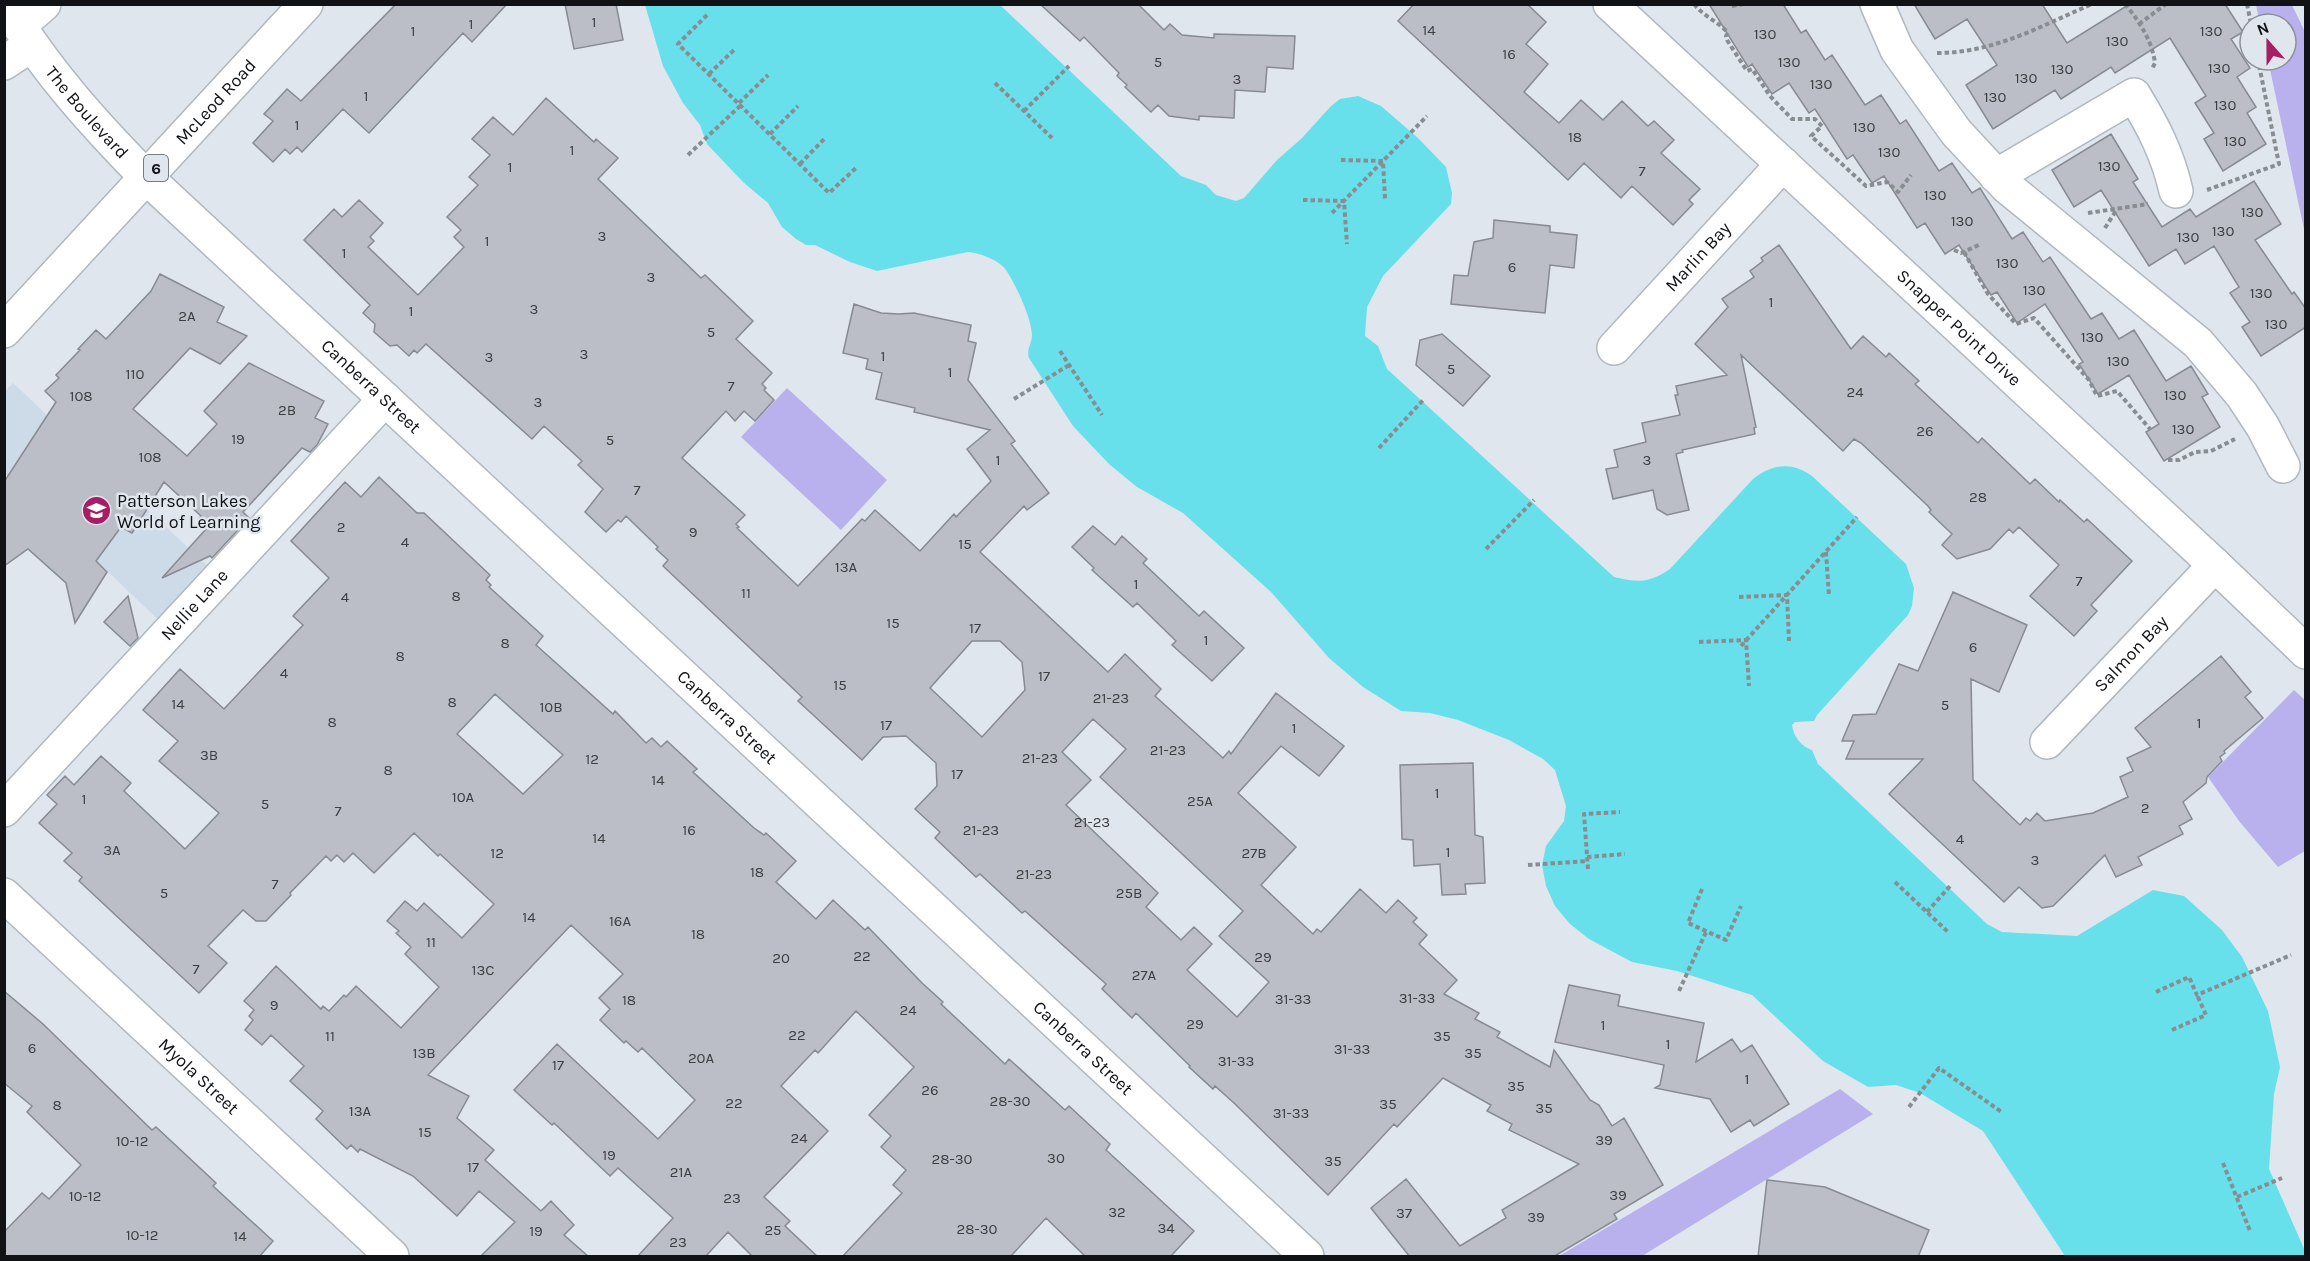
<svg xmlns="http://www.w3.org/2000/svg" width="2310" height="1261" font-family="Karla,sans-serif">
	<rect width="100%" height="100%" fill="#dfe6ed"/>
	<path fill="#cddae7" d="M13,383L214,572L164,625L5,474L4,392Z"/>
	<path fill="#b9b1ed" d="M2256,5H2292L2305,32V234L2268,60H2286V24H2260Z
		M787,388L887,480L841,530L741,437Z
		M2294,690L2305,700V851L2278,867L2239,821L2208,777Z
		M1840,1089L1873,1114L1642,1256H1559Z"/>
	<path fill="#68e0eb" d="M645,5H1000L1181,176L1206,185L1216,195L1236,201L1244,198L1277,160L1302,138L1331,106L1340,99L1358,96L1381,106L1418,138L1446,167L1452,193L1451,204L1383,276L1367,307L1365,336L1378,346L1387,369L1614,577C1638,583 1649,583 1670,569L1753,479C1772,464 1792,461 1812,476L1906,564L1914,588L1912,606L1908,615L1817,715L1814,721L1795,722L1792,725C1793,736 1802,747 1812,750L1818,764L1987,924L2002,932L2077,936L2153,890L2184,896L2222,930L2242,957L2268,1011L2280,1067L2274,1094L2269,1169L2305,1251V1256H2065L1983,1131L1920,1093L1896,1085L1868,1087L1823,1061L1752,995L1677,971L1632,962L1589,939L1570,924L1555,906L1546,886L1542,865L1546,846L1564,821L1566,806L1555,770L1543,759L1509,740L1458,720L1430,713L1401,711L1363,687L1329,658L1271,592L1183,513L1137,487L1109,464L1073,426L1029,358C1026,349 1032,344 1032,335C1031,317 1016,285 1006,270C999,260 980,253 968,252L877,271L850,262L815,245H806L796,239L782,227L768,203L743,182L707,144L700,125L683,103L663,66Z"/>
	<path fill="#bbbec6" stroke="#878a92" stroke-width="1.5" fill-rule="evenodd" d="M396,4H507L472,42L463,33L369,133L343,109L302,152L297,147L290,154L285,149L273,162L253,143L273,121L264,114L287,89L301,101Z
		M565,4H616L623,40L574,49Z
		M1040,4H1138L1164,30L1170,24L1182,35L1214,38V34L1295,36L1293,69L1267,67L1265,92L1235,90L1234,118L1199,116V120L1169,116L1158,105L1151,112L1125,87L1127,85L1117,76L1119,73L1084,37L1080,41Z
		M1414,4H1527L1546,22L1526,44L1548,64L1524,92L1559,123L1581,100L1603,120L1622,101L1648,126L1654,121L1674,140L1661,153L1700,189L1689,200L1693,204L1673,225L1632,186L1621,198L1584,163L1568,180L1398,21Z
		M1709,4H1783L1801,33L1806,30L1825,60L1832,55L1865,105L1881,95L1900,124L1906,120L1939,171L1952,163L1972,193L1980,188L2012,239L2023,232L2043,262L2050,257L2091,319L2102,313L2119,339L2134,330L2166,381L2191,366L2208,394L2202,397L2220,427L2164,461L2146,432L2159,424L2129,375L2098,394L2079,364L2083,362L2045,304L2017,323L1997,292L1991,295L1959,245L1945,254L1925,223L1917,228L1884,176L1872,183L1853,155L1847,159L1815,109L1809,113L1789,83L1772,94L1752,64L1748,67Z
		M1914,4H2042L2067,43L2128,5L2225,4L2243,32L2231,39L2250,68L2237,77L2256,107L2247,113L2266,144L2223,171L2204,139L2214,133L2195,103L2206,96L2170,38L2115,73L2111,67L2061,99L2055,90L1993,129L1966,85L1997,65L1967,19L1935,39Z
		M546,98L594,142L596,139L618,158L598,179L701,278L705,275L753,321L736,339L772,373L762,384L766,388L764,390L774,400L755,421L744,411L735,421L726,411L682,458L745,515L736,524L739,527L737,528L798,586L862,519L865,521L875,510L920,551L954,514L956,517L991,481L967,449L990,430L914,412L915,408L876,399L882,373L866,369L868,359L843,353L854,304L881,313L899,314L914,313L971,325L968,341L976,343L968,380L1015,441L1011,444L1049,493L1027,510L1024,506L980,552L1108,672L1125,654L1161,689L1155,696L1223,758L1229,751L1231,754L1276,693L1344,746L1319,776L1281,746L1238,793L1296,847L1261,885L1313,934L1317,929L1321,932L1360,889L1386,913L1398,900L1417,918L1413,922L1427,935L1419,944L1457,980L1444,994L1479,1013L1475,1019L1500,1032L1497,1037L1550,1067L1554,1050L1590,1100L1599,1105L1612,1126L1624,1118L1663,1185L1614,1214L1617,1219L1553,1257H1410L1371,1208L1406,1179L1460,1246L1506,1218L1502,1210L1579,1164L1509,1130L1512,1124L1487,1111L1491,1105L1443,1078L1397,1127L1394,1124L1328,1195L1234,1103L1215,1086L1213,1089L1189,1067L1190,1066L1136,1013L1132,1018L1102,989L1106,984L1025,911L1022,913L980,874L976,877L935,838L940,832L915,809L937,786L936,763L906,736L883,737L862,760L798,701L802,697L663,566L668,560L656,549L658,547L626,516L621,522L618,520L606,532L585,512L603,489L578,465L582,461L544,426L532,439L426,344L417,353L414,350L409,356L397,345L390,346L374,332L375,324L363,313L370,305L304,240L334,209L342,217L359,200L383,223L370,237L374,241L368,247L418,295L464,247L454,237L461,230L447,217L478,185L469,177L490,155L472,139L493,117L513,135ZM972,641H1000L1022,662L1025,690L982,737L930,688ZM1093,719L1126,749L1100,777L1243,911L1219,936L1269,982L1237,1017L1187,970L1212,944L1194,927L1181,940L1146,907L1158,893L1066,805L1091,780L1062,752Z
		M2111,134L2138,179L2133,182L2162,227L2190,209L2196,217L2254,181L2281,224L2255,240L2292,294L2294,292L2306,309V327L2261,356L2242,327L2250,322L2230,293L2239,287L2214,246L2185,264L2176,249L2149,266L2101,190L2074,207L2052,170Z
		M1494,220L1550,226V232L1577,235L1574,268L1550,265L1545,313L1451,304L1454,275L1468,276L1474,242L1493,238Z
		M1779,245L1851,349L1863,336L1886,357L1889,353L1919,381L1915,384L1978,443L1982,438L2030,484L2035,479L2059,502L2060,500L2084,522L2087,519L2132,561L2091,605L2097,611L2074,636L2030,596L2059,565L2019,527L2013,533L2009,529L1990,549L1957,559L1942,545L1952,534L1929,512L1931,510L1928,506L1861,443L1854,439L1843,451L1741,355L1756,427L1754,428L1755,434L1682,450L1683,452L1676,454L1689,510L1667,515L1657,509L1653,490L1613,499L1606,469L1618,467L1614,450L1646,442L1642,423L1680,415L1675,395H1678L1676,386L1727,375L1695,344L1728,307L1722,299L1754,277L1750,271L1763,261L1761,258Z
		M160,274L224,307L217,322L247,336L220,364L190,348L133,409L187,456L217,424L204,411L249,363L324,401L315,418L328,424L317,445L310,452L302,448L243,512L249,518L212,558L210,556L162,578L206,529L198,520L201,516L164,482L132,533L121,527L96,561L107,572L75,623L66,583L28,549L4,566V482L56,402L45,391L59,378L56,375L80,350L78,349L96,330L106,339L151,291Z
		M1442,334L1490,376L1463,406L1416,365L1420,340Z
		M379,477L417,513H424L490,575L486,580L491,585L489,587L543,636L536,645L613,714L615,711L646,743L652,738L661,747L667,741L697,769L693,772L754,828L764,835L766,833L796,861L776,882L816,919L833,900L865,930L868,927L922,983L943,1002L941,1004L1005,1064L1009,1059L1065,1110L1069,1106L1110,1144L1106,1150L1194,1231L1170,1257H1086L1046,1218L1010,1257H842L902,1193L893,1185L906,1170L881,1147L891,1136L869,1115L914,1067L856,1011L818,1053L815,1050L781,1086L828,1131L764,1197L790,1221L785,1226L818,1257H753L728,1232L705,1257H637L673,1218L618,1168L610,1176L554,1123L552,1125L514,1090L557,1044L658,1139L695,1100L642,1048L638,1052L626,1041L624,1043L600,1020L610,1009L599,998L623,974L571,925L428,1075L469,1096L457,1118L494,1150L485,1160L541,1211L551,1201L574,1225L564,1235L589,1257H480L515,1222L479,1191L457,1216L413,1176L360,1149L358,1152L351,1145L347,1149L316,1119L323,1111L290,1081L304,1066L271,1035L262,1045L245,1030L253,1020L249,1016L254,1010L244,1001L276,966L321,1009L323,1006L329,1011L344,995L346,997L356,986L401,1028L439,987L405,954L411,947L396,933L399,931L387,921L405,901L417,911L424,903L462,938L494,904L440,854L438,856L414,833L374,873L353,853L344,862L337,855L331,861L326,856L290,893L291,895L266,921H256L243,910L208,946L227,963L199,993L79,881L82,877L64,861L72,853L39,823L57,804L47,795L65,776L74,785L101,756L131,783L124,791L185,849L219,813L159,761L178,741L143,710L180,669L224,709L303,625L293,616L329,578L291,541L345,482L361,497ZM495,694L563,755L523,794L457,734Z
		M1093,526L1115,545L1122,536L1147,559L1143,563L1199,616L1204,611L1244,648L1212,681L1172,645L1176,641L1137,603L1133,607L1092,570L1094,568L1072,547Z
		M1953,592L2027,625L1999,692L1971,679L1973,780L2020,825L2026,818L2030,821L2037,813L2045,821L2093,813L2128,797L2120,777L2133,771L2127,758L2151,747L2135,728L2221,656L2251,692L2245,697L2263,718L2224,751L2225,753L2220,757L2222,761L2207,777L2206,783L2183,802L2192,819L2179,826L2183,834L2138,857L2142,865L2116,877L2105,855L2053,906L2042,908L2019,887L2004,902L1889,794L1923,759H1846L1854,741H1842L1853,715L1876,714L1899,664L1918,671Z
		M128,596L138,638L130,646L104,622Z
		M1473,763L1475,835L1483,837L1485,883L1465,884L1466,894L1442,895L1440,864L1414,866L1413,840L1402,839L1400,765Z
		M1569,985L1620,995L1618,1006L1704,1023L1696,1062L1732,1039L1741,1052L1752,1045L1789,1104L1754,1126L1750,1120L1731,1132L1710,1099L1655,1088L1660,1085L1664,1065L1555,1042Z
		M4,991L43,1024L152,1130L156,1127L216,1183L213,1186L273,1241L259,1257H4V1232L42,1193L49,1199L81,1165L27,1112L32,1106L4,1083Z
		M1767,1180L1825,1187L1929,1230L1918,1257H1758Z"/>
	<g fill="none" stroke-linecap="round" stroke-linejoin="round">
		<defs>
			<g id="minor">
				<path id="s1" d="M5,4C47,72 92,122 147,178L1307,1256"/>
				<path id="s2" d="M1610,4L2215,565L2306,652"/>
				<path d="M1877,4L1897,50L1956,132L2007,187L2198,343L2242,395L2263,427L2283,466"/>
				<path d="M19,26L44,4"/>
				<path d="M4,63L31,45"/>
				<path d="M1996,176L2134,95C2153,126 2168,155 2176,191"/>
				<path id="s3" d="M1614,348L1783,164"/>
				<path id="s4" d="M2047,742L2215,565"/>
				<path id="s5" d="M4,810L385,399"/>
				<path id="s6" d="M4,895L392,1256"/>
			</g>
			<g id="major">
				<path id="s7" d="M4,331L306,4"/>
			</g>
		</defs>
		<use href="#minor" stroke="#b1b8bf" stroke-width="36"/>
		<use href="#major" stroke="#b1b8bf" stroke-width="36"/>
		<path stroke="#888d92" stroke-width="4" stroke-dasharray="4.5 3" stroke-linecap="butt" d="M1694,4C1704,17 1718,21 1728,33L1726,36L1727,40L1747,71L1752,69L1770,96L1792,119H1815L1822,126L1811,136L1866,186L1887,182L1898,192L1911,175
			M2125,4C2140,22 2152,41 2155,63L2152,69
			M2247,4L2251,24
			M1732,6L1744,4
			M707,15L678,44L829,193L857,167
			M2139,24L2166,4
			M1937,53C1994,53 2041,26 2092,4
			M709,74L736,48
			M995,83L1052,138
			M739,103L768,75
			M1024,111L1069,66
			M770,134L798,106
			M688,155L741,105
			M1341,160L1383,161L1385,199
			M800,164L826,137
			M2207,190L2279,164L2258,60
			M1303,200L1344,201L1347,244
			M1332,213L1427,116
			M2088,213L2148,204
			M2105,228L2117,209
			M1954,250L1961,253L1981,244
			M1964,252L1988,294L2016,324L2034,318L2089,380L2097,396L2117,391L2150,429
			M1060,351L1102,415
			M1014,399L1069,365
			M1379,448L1424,399
			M2168,460H2179L2195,452L2211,451L2235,439
			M1486,549L1534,500
			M1826,552L1829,596
			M1739,597L1787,595L1789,641
			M1699,642L1746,640L1749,686
			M1741,646L1857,517
			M1587,857L1625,854
			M1528,865L1587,861
			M1588,869L1584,814L1620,812
			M1895,882L1948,932
			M1702,889L1688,923L1726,940L1741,906
			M1927,912L1951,885
			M1679,991L1706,932
			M2156,992L2189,977L2197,995L2291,955
			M2172,1030L2206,1015L2197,995
			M1909,1107L1939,1068L2003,1113
			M2223,1163L2250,1231
			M2237,1197L2282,1178"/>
		<use href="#minor" stroke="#fff" stroke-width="33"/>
		<use href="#major" stroke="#fff" stroke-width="33"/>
	</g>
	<defs>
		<symbol id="school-disc" viewBox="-11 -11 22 22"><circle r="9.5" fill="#a71e65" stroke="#dfe6ed"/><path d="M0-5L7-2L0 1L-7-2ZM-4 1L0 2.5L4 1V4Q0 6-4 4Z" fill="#fff"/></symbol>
	</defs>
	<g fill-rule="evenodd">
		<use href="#school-disc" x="80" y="494" width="33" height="33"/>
	</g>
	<g text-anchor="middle" stroke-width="5" stroke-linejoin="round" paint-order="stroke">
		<g font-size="15" fill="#3b3d41">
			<text x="594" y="27">1</text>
			<text x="471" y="29">1</text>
			<text x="1429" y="35">14</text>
			<text x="413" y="36">1</text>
			<text x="2211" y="36">130</text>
			<text x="1765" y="39">130</text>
			<text x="2117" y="46">130</text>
			<text x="1509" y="59">16</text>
			<text x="1158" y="67">5</text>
			<text x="1789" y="67">130</text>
			<text x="2219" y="73">130</text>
			<text x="2062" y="74">130</text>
			<text x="2026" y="83">130</text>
			<text x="1237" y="84">3</text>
			<text x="1821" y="89">130</text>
			<text x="366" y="101">1</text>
			<text x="1995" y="102">130</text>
			<text x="2225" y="110">130</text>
			<text x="297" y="130">1</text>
			<text x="1864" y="132">130</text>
			<text x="1575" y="142">18</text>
			<text x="2235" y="146">130</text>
			<text x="572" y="155">1</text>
			<text x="1889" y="157">130</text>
			<text x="2109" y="171">130</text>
			<text x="510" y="172">1</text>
			<text x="1642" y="176">7</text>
			<text x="1935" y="200">130</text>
			<text x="2252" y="217">130</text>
			<text x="1962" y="226">130</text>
			<text x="2223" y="236">130</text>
			<text x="602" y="241">3</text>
			<text x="2188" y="242">130</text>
			<text x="487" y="246">1</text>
			<text x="344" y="258">1</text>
			<text x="2007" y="268">130</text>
			<text x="1512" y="272">6</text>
			<text x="651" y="282">3</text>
			<text x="2034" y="295">130</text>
			<text x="2261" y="298">130</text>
			<text x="1771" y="307">1</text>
			<text x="534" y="314">3</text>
			<text x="411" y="316">1</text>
			<text x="187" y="321">2A</text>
			<text x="2276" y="329">130</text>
			<text x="711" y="337">5</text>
			<text x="2092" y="342">130</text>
			<text x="584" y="359">3</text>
			<text x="883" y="361">1</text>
			<text x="489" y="362">3</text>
			<text x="2118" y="366">130</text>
			<text x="1451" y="374">5</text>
			<text x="950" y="377">1</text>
			<text x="135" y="379">110</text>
			<text x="731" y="391">7</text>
			<text x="1855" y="397">24</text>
			<text x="2175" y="400">130</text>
			<text x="81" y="401">108</text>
			<text x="538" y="407">3</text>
			<text x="287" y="415">2B</text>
			<text x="2183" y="434">130</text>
			<text x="1925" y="436">26</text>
			<text x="238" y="444">19</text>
			<text x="610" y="445">5</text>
			<text x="150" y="462">108</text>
			<text x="998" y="465">1</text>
			<text x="1647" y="465">3</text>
			<text x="637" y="495">7</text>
			<text x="1978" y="502">28</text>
			<text x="341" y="532">2</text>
			<text x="693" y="537">9</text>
			<text x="405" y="547">4</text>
			<text x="965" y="549">15</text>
			<text x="846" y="572">13A</text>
			<text x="2079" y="586">7</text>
			<text x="1136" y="589">1</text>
			<text x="746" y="598">11</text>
			<text x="456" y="601">8</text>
			<text x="345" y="602">4</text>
			<text x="893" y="628">15</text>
			<text x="975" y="633">17</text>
			<text x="1206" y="645">1</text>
			<text x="505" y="648">8</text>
			<text x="1973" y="652">6</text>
			<text x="400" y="661">8</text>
			<text x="284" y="678">4</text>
			<text x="1044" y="681">17</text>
			<text x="840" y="690">15</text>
			<text x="1111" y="703">21-23</text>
			<text x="452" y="707">8</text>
			<text x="178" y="709">14</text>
			<text x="1945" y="710">5</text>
			<text x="551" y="712">10B</text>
			<text x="332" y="727">8</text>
			<text x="2199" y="728">1</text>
			<text x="886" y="730">17</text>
			<text x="1294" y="733">1</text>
			<text x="1168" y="755">21-23</text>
			<text x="209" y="760">3B</text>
			<text x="1040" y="763">21-23</text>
			<text x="592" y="764">12</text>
			<text x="388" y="775">8</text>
			<text x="957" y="779">17</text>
			<text x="658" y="785">14</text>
			<text x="1437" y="798">1</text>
			<text x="463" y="802">10A</text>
			<text x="84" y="804">1</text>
			<text x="1200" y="806">25A</text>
			<text x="265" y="809">5</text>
			<text x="2145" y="813">2</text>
			<text x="338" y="816">7</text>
			<text x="1092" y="827">21-23</text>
			<text x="689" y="835">16</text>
			<text x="981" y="835">21-23</text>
			<text x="599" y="843">14</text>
			<text x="1960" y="844">4</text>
			<text x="112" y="855">3A</text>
			<text x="1448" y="857">1</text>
			<text x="497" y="858">12</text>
			<text x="1254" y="858">27B</text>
			<text x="2035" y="865">3</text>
			<text x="757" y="877">18</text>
			<text x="1034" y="879">21-23</text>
			<text x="275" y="889">7</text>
			<text x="164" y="898">5</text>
			<text x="1129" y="898">25B</text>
			<text x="529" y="922">14</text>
			<text x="620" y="926">16A</text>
			<text x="698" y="939">18</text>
			<text x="431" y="947">11</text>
			<text x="862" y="961">22</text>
			<text x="1263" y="962">29</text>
			<text x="781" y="963">20</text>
			<text x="196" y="974">7</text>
			<text x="483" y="975">13C</text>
			<text x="1144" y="980">27A</text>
			<text x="1417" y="1003">31-33</text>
			<text x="1293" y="1004">31-33</text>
			<text x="629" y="1005">18</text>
			<text x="274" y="1010">9</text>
			<text x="908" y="1015">24</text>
			<text x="1195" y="1029">29</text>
			<text x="1603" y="1030">1</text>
			<text x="797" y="1040">22</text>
			<text x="330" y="1041">11</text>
			<text x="1442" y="1041">35</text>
			<text x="1668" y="1049">1</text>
			<text x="32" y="1053">6</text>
			<text x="1352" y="1054">31-33</text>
			<text x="424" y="1058">13B</text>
			<text x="1473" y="1058">35</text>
			<text x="701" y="1063">20A</text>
			<text x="1236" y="1066">31-33</text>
			<text x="558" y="1070">17</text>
			<text x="1747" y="1084">1</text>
			<text x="1516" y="1091">35</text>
			<text x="930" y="1095">26</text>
			<text x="1010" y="1106">28-30</text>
			<text x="734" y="1108">22</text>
			<text x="1388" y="1109">35</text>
			<text x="57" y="1110">8</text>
			<text x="1544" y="1113">35</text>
			<text x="360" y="1116">13A</text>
			<text x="1291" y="1118">31-33</text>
			<text x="425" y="1137">15</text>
			<text x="799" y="1143">24</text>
			<text x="1604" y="1145">39</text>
			<text x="132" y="1146">10-12</text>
			<text x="609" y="1160">19</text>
			<text x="1056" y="1163">30</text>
			<text x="952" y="1164">28-30</text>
			<text x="1333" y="1166">35</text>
			<text x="473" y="1172">17</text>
			<text x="681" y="1177">21A</text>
			<text x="1618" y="1200">39</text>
			<text x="85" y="1201">10-12</text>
			<text x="732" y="1203">23</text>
			<text x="1117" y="1217">32</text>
			<text x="1404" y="1218">37</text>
			<text x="1536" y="1222">39</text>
			<text x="1166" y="1233">34</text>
			<text x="977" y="1234">28-30</text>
			<text x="773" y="1235">25</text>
			<text x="536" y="1236">19</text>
			<text x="142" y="1240">10-12</text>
			<text x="240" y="1241">14</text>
			<text x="678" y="1247">23</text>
		</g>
		<rect fill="#dfe6ed" stroke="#4e5256" stroke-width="1.5" x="144" y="155" width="24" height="26" rx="4.5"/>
		<g font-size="16" font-weight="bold" fill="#101215">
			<text x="156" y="174">6</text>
		</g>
		<g font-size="18" fill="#101215" stroke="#dfe6ed">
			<text dy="6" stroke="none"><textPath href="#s7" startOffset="312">McLeod Road</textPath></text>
			<text dy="6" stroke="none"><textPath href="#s1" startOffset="136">The Boulevard</textPath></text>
			<text dy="6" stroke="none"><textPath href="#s3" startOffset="124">Marlin Bay</textPath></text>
			<text dy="6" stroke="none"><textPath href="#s2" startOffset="476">Snapper Point Drive</textPath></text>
			<text dy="6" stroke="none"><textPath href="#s1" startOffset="531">Canberra Street</textPath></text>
			<text dy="6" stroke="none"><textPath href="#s5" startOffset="280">Nellie Lane</textPath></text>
			<text dy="6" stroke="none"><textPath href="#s4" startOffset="122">Salmon Bay</textPath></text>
			<text dy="6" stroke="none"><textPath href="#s1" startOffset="1017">Canberra Street</textPath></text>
			<text dy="6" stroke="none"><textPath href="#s1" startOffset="1503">Canberra Street</textPath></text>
			<text dy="6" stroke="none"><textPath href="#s6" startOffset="266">Myola Street</textPath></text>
		</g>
		<g font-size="18" fill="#101215" stroke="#dfe6ed" text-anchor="start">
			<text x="117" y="507">Patterson Lakes<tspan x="117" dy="21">World of Learning</tspan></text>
		</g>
	</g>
	<rect width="2310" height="1261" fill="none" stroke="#101215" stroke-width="12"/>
	<g transform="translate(2268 42) rotate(339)"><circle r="28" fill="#dfe6ed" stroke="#8c9197" stroke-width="1.5"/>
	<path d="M0-4.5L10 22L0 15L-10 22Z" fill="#a71e65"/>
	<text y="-9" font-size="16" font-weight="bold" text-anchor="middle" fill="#101215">N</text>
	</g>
</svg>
